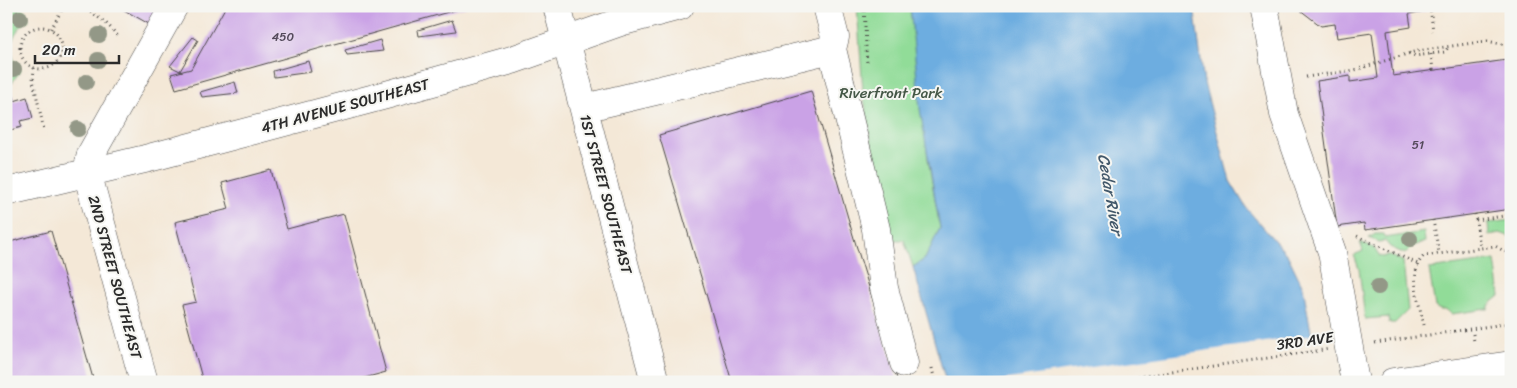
<svg xmlns="http://www.w3.org/2000/svg" width="1517" height="388" font-family="Sriracha,sans-serif">
	<rect width="100%" height="100%" fill="#f6f6f2"/>
	<filter id="ink" filterUnits="userSpaceOnUse"><feTurbulence type="fractalNoise" baseFrequency=".02" numOctaves="2"/><feDisplacementMap in="SourceGraphic" scale="10" xChannelSelector="R" yChannelSelector="G"/><feConvolveMatrix kernelMatrix="1 2 1 2 8 2 1 2 1" color-interpolation-filters="sRGB"/></filter>
	<filter id="wash" filterUnits="userSpaceOnUse"><feTurbulence type="fractalNoise" baseFrequency=".0096" numOctaves="4" result="noise"/><feDisplacementMap in="SourceGraphic" scale="20" xChannelSelector="R" yChannelSelector="G"/><feGaussianBlur stdDeviation="1.12" result="paint"/><feColorMatrix in="noise" values="0 0 0 0 0 0 0 0 0 0 0 0 0 0 0 0 0 1.4 0 .05"/><feComposite in="paint" operator="in"/></filter>
	<g filter="url(#wash)">
		<rect width="100%" height="100%" fill="#f4e8d7"/>
		<path fill="#91dc98" stroke="#5e8462" d="M6,6L25,10L29,20C10,32 5,53 21,70L10,85L6,72Z
			M857,6H910L928,159L940,228L925,259L913,267L904,240H887L863,92Z
			M1511,220V237L1500,233L1489,235L1488,223Z
			M1424,232L1425,242L1413,246L1405,254L1390,247L1385,241L1378,242L1369,238L1375,234H1384L1385,238Z
			M1360,242L1374,248L1379,256L1383,257L1388,255L1403,261L1408,310L1395,323H1389L1388,317L1365,319L1359,269L1354,255L1363,251Z
			M1495,260L1500,296L1490,304L1488,309L1451,314L1447,310H1440L1435,307L1429,269Z"/>
		<path fill="#6dade0" stroke="#4c6c86" d="M910,6H1194L1204,83L1230,181L1247,209L1288,256L1303,287L1320,382H946L913,267L925,259L940,228L920,109Z"/>
		<path fill="#f4e8d7" d="M1316,335L1323,382H988L1313,335Z"/>
		<g id="blocks">
			<path fill="#caa2e6" d="M117,6H164L149,24Z
				M226,6H466V7L176,89L171,74L191,69Z
				M1295,6H1424L1425,11L1409,14L1411,27L1387,31L1393,76L1507,60V54H1511V209L1365,230L1364,223L1337,227L1317,81L1350,76V82L1378,78L1372,33L1337,38L1335,24L1321,26Z
				M452,20L456,31L419,36L418,30Z
				M193,37L198,40L180,71L170,66Z
				M380,40L383,51L347,55L345,50Z
				M308,61L311,72L274,77L273,71Z
				M6,74L14,101L27,97L33,118L20,121L22,127L6,131Z
				M235,82L238,93L202,97L200,92Z
				M811,91L853,235L898,382H732L659,135Z
				M271,170L287,229L344,214L386,372L350,382H203L182,305L196,302L175,222L229,209L222,183Z
				M51,231L94,382H6V243Z"/>
		</g>
	</g>
	<g filter="url(#ink)">
		<use href="#blocks" fill-opacity="0" stroke="#494745" stroke-width="1"/>
		<g fill="none" stroke-linecap="round" stroke-linejoin="round">
			<defs>
				<path id="minor" d="M557,6L655,382
					M1264,6L1284,114L1332,252L1355,382
					M832,49L876,229L884,288L904,363
					M584,108L832,49L835,37L827,6
					M6,192L145,159L386,95L512,60L620,22L680,6
					M144,382L87,172L91,154L174,6"/>
				<path id="major" d="M1393,382L1511,365"/>
			</defs>
			<use href="#minor" stroke="#494745" stroke-width="29"/>
			<use href="#major" stroke="#494745" stroke-width="29"/>
			<path stroke="#494745" stroke-width="3" stroke-dasharray="1 4" stroke-linecap="butt" d="M82,6L106,23L119,37
				M864,6L867,65
				M1430,6L1433,31
				M20 48a21 21 0 1 1 42 0a21 21 0 1 1-42 0Z
				M51,29L64,6
				M1409,53L1415,56L1445,52L1449,46
				M1431,54L1433,70
				M34,68L33,80L44,130
				M1306,77L1355,70L1417,51L1487,41L1511,46
				M1475,214L1480,247
				M1433,220L1439,253
				M1476,220L1511,215
				M1357,236L1418,264
				M1506,252L1511,247
				M1424,325C1420,306 1407,271 1424,256L1495,246L1506,252L1511,263
				M1473,334L1474,342
				M1375,343L1511,323
				M932,368L935,382"/>
			<use href="#minor" stroke="#fff" stroke-width="28"/>
			<use href="#major" stroke="#fff" stroke-width="28"/>
			<path stroke="#494745" stroke-width="3" stroke-dasharray="1 4" stroke-linecap="butt" d="M1103,382L1330,349"/>
		</g>
		<g fill="#939887">
			<circle cx="20" cy="18" r="8"/>
			<circle cx="99" cy="35" r="8"/>
			<circle cx="98" cy="60" r="8"/>
			<circle cx="14" cy="69" r="8"/>
			<circle cx="86" cy="82" r="8"/>
			<circle cx="78" cy="129" r="8"/>
			<circle cx="1410" cy="239" r="8"/>
			<circle cx="1378" cy="287" r="8"/>
		</g>
	</g>
	<g text-anchor="middle" stroke-width="4" stroke-linejoin="round" paint-order="stroke">
		<g font-size="12" fill="#53495a">
			<text x="283" y="41">450</text>
			<text x="1418" y="149">51</text>
		</g>
		<g font-size="15" fill="#445746" stroke="#f6f6f2">
			<text x="891" y="98">Riverfront Park</text>
		</g>
		<g font-size="15" fill="#2b2b2b" stroke="#f6f6f2">
			<text transform="translate(345 106) rotate(-15)" y="5">4TH AVENUE SOUTHEAST</text>
			<text transform="translate(606 194) rotate(75)" y="5">1ST STREET SOUTHEAST</text>
			<text transform="translate(115 277) rotate(75)" y="5">2ND STREET SOUTHEAST</text>
			<text transform="translate(1305 341) rotate(-8)" y="5">3RD AVE</text>
		</g>
		<g font-size="16" font-style="italic" fill="#42586a" stroke="#f6f6f2">
			<text transform="translate(1111 194) rotate(80)" y="6">Cedar River</text>
		</g>
	</g>
	<rect width="1517" height="388" fill="none" stroke="#f6f6f2" stroke-width="25"/>
	<path d="M35 55v8h84v-8" fill="none" stroke="#2b2b2b" stroke-width="2.5"/>
	<text x="42" y="55" font-size="15" fill="#2b2b2b" stroke="#f6f6f2" stroke-width="4" paint-order="stroke">20 m</text>
</svg>
